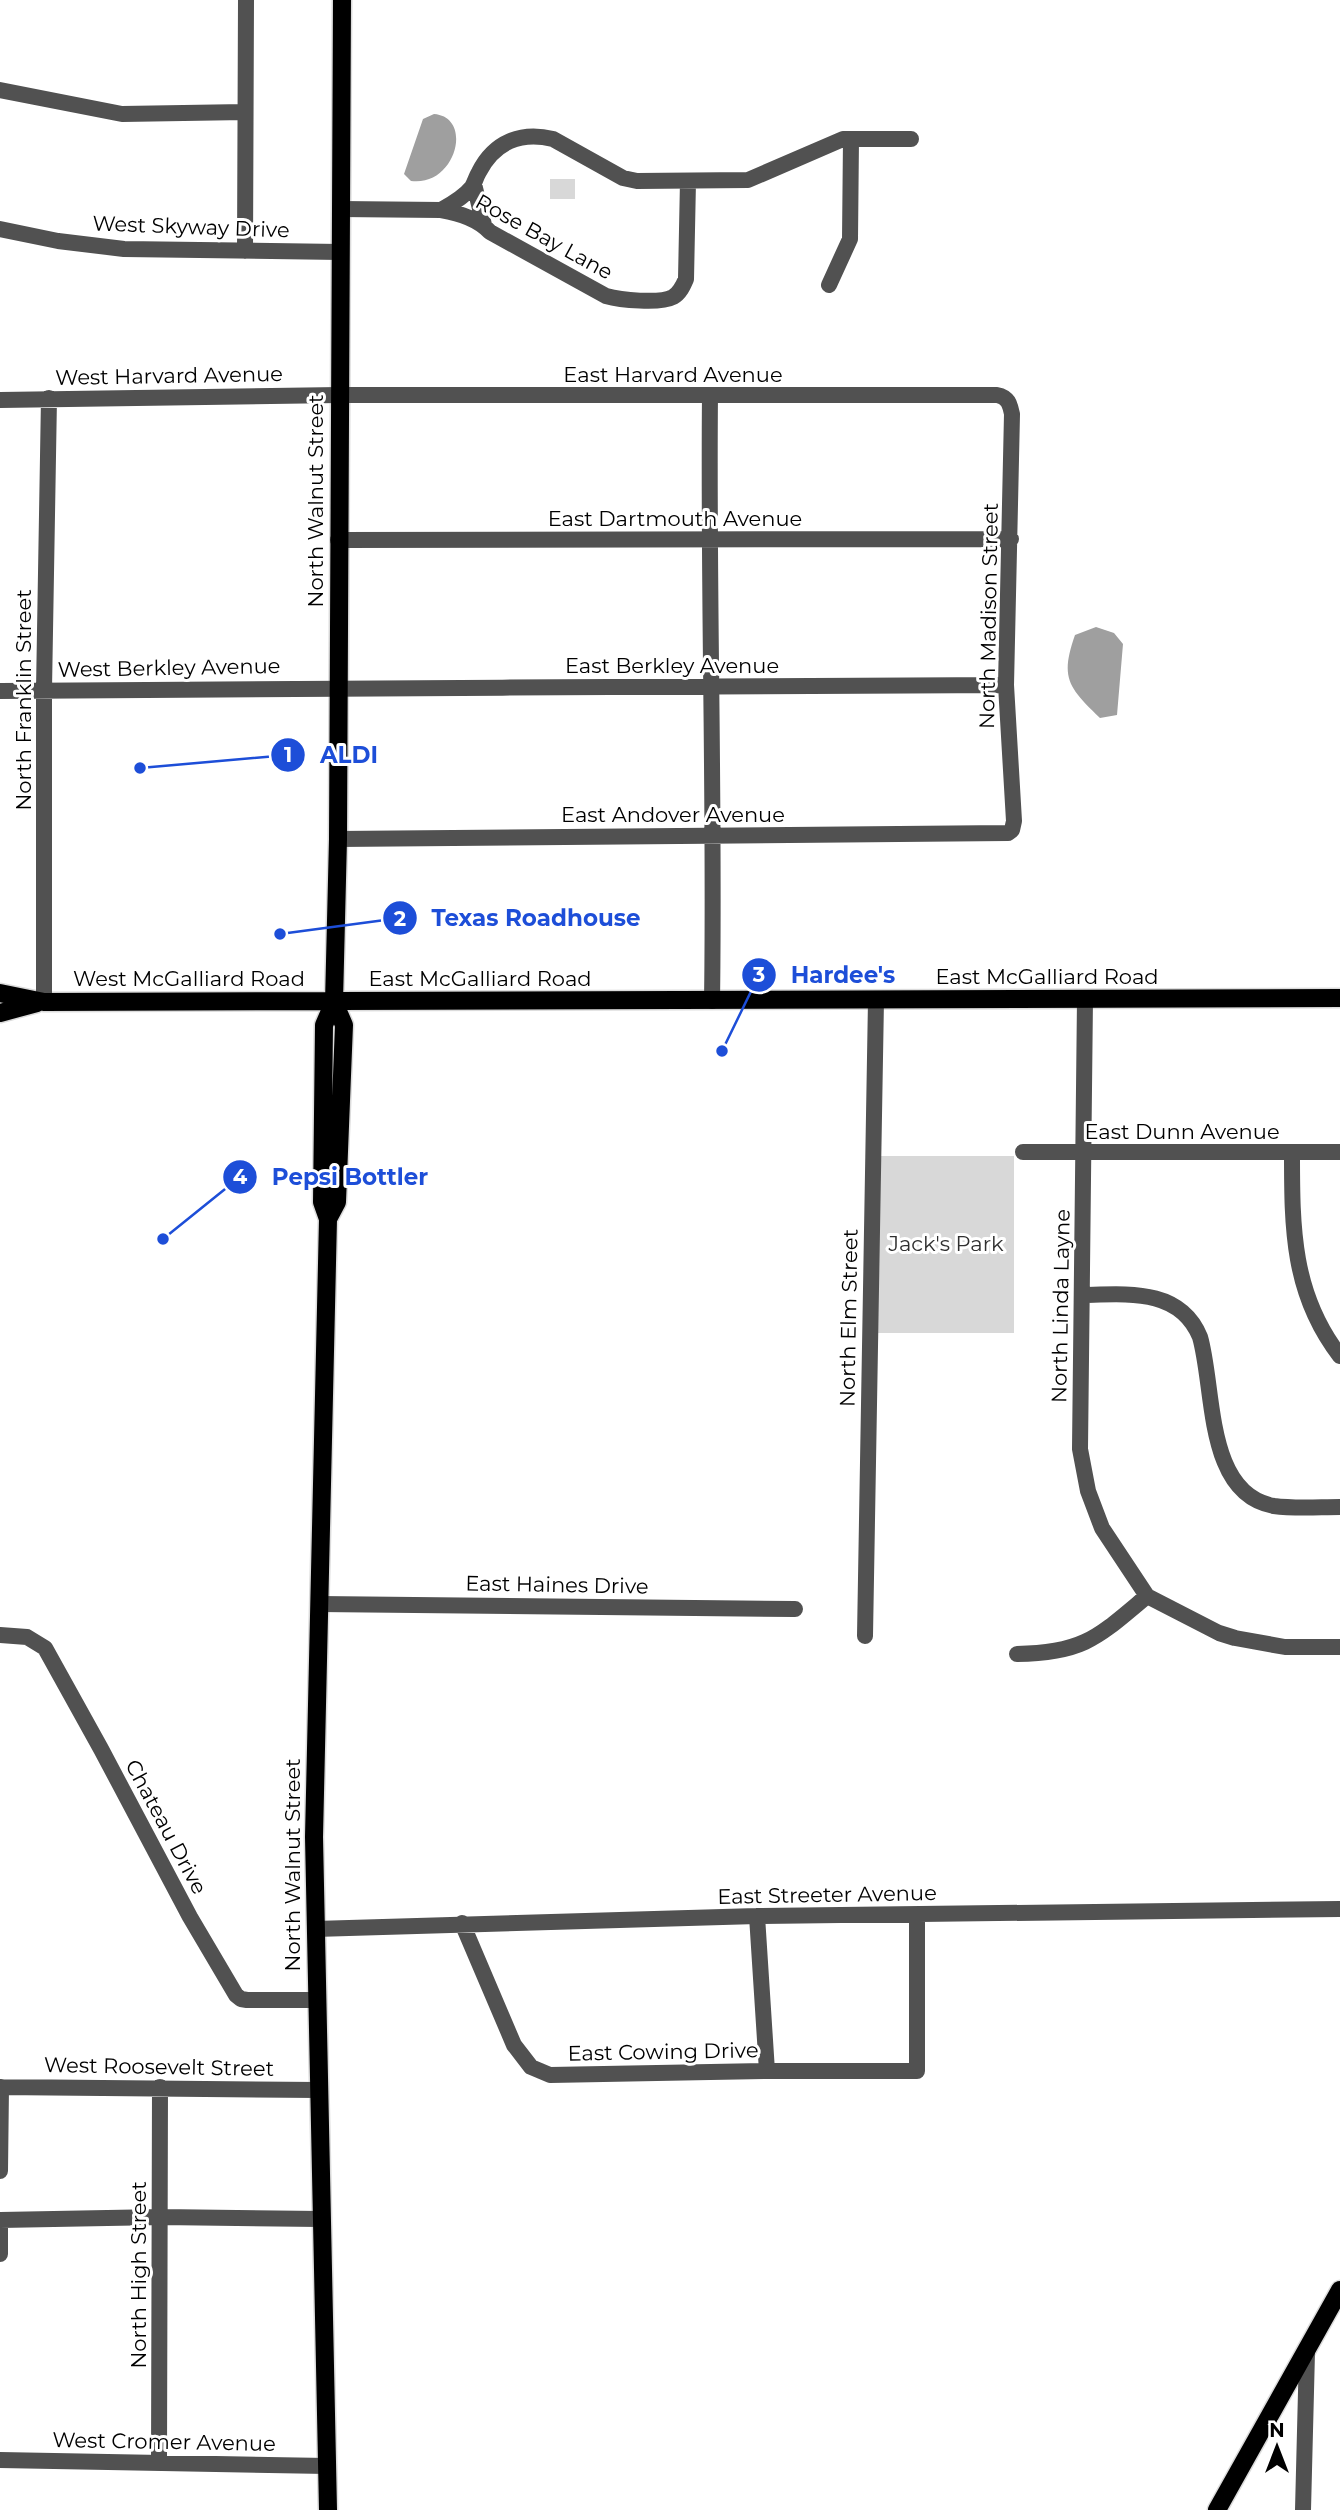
<svg xmlns="http://www.w3.org/2000/svg" width="1340" height="2510" font-family="Montserrat,sans-serif">
	<rect width="100%" height="100%" fill="#fff"/>
	<path fill="#d8d8d8" d="M550,179H575V199H550Z
		M879,1156H1014V1333H878Z"/>
	<path fill="#9f9f9f" d="M434,114C474,117 456,187 411,181L404,174L423,119Z
		M1096,627L1114,633L1123,644L1117,715L1100,718C1068,687 1060,678 1075,635Z"/>
	<g fill="none" stroke-linecap="round" stroke-linejoin="round">
		<defs>
			<path id="major" d="M0,993L44,1002L1340,998
				M0,1013L37,1003
				M328,1219L337,1202L344,1025L334,1002
				M328,2510L314,1837L328,1219L322,1202L324,1025L334,1002L338,839L342,0
				M1217,2510L1340,2290"/>
		</defs>
		<use href="#major" stroke="#dbdbdb" stroke-width="21"/>
		<path stroke="#515151" stroke-width="16" d="M0,90L122,114L245,112
			M474,184L484,225
			M340,209L441,210C452,204 464,197 472,187C475,182 476,177 479,172C494,142 521,131 553,139L623,178L637,181L748,180L843,139H911
			M441,210C459,213 478,219 490,232L606,296C620,300 660,304 673,297C680,293 683,286 686,279L688,181
			M0,229L58,241L124,249L340,252
			M245,251L246,0
			M829,285L850,239L851,139
			M710,395C708,597 715,799 712,1001
			M0,400L339,395H997C1008,397 1010,404 1012,414L1006,685L1014,821L1012,830L1008,833L338,839
			M338,540L1011,539
			M0,691C335,686 671,689 1006,685
			M1085,999L1080,1449L1088,1491L1102,1528L1147,1596L1219,1633L1235,1638L1285,1647H1340
			M44,1002V690L49,398
			M1023,1152H1340
			M1292,1153C1292,1228 1292,1294 1340,1356
			M1083,1295C1127,1294 1180,1288 1200,1337C1215,1389 1205,1494 1274,1506C1295,1509 1319,1507 1340,1507
			M319,1604L795,1609
			M0,1635L27,1637L45,1648L101,1749L190,1917L236,1995L241,1999L247,2000H317
			M865,1636L876,1000
			M1017,1654C1084,1653 1098,1637 1147,1596
			M757,1916L767,2071
			M462,1923L514,2045L531,2067L550,2075L767,2071H917V1915
			M315,1929L757,1916L1340,1909
			M0,2087L318,2090
			M0,2171L1,2087
			M0,2220L161,2217L320,2219
			M0,2227V2254
			M0,2460L327,2466
			M159,2463L160,2087
			M1303,2510L1307,2352"/>
		<use href="#major" stroke="#000" stroke-width="18"/>
	</g>
	<g text-anchor="middle" stroke-width="6" stroke-linejoin="round" paint-order="stroke">
		<g font-size="21" fill="#000" stroke="#fff">
			<text transform="translate(191 227) rotate(2)" y="7">West Skyway Drive</text>
			<text transform="translate(544 237) rotate(29)" y="7">Rose Bay Lane</text>
			<text x="673" y="382">East Harvard Avenue</text>
			<text transform="translate(169 376) rotate(-1)" y="7">West Harvard Avenue</text>
			<text transform="translate(316 501) rotate(-90)" y="7">North Walnut Street</text>
			<text x="675" y="526">East Dartmouth Avenue</text>
			<text transform="translate(989 616) rotate(-89)" y="7">North Madison Street</text>
			<text x="672" y="673">East Berkley Avenue</text>
			<text transform="translate(169 668) rotate(-1)" y="7">West Berkley Avenue</text>
			<text transform="translate(24 700) rotate(-90)" y="7">North Franklin Street</text>
			<text x="673" y="822">East Andover Avenue</text>
			<text x="1047" y="984">East McGalliard Road</text>
			<text x="189" y="986">West McGalliard Road</text>
			<text x="480" y="986">East McGalliard Road</text>
			<text x="1182" y="1139">East Dunn Avenue</text>
			<text transform="translate(1061 1306) rotate(-89)" y="7">North Linda Layne</text>
			<text transform="translate(849 1318) rotate(-89)" y="7">North Elm Street</text>
			<text transform="translate(557 1585) rotate(1)" y="7">East Haines Drive</text>
			<text transform="translate(166 1827) rotate(62)" y="7">Chateau Drive</text>
			<text transform="translate(293 1865) rotate(-90)" y="7">North Walnut Street</text>
			<text transform="translate(827 1895) rotate(-1)" y="7">East Streeter Avenue</text>
			<text transform="translate(663 2052) rotate(-1)" y="7">East Cowing Drive</text>
			<text transform="translate(159 2067) rotate(1)" y="7">West Roosevelt Street</text>
			<text transform="translate(139 2275) rotate(-90)" y="7">North High Street</text>
			<text transform="translate(164 2442) rotate(1)" y="7">West Cromer Avenue</text>
		</g>
		<g font-size="21" fill="#2f2f2f" stroke="#fff">
			<text x="946" y="1251">Jack's Park</text>
		</g>
	</g>
	<path fill="none" stroke="#1d4ed8" stroke-width="2.5" d="M140 768L288 755M280 934L400 918M722 1051L759 975M163 1239L240 1177"/>
	<g fill="#1d4ed8" stroke="#fff" stroke-width="2.5">
		<circle cx="140" cy="768" r="7"/>
		<circle cx="280" cy="934" r="7"/>
		<circle cx="722" cy="1051" r="7"/>
		<circle cx="163" cy="1239" r="7"/>
		<circle cx="288" cy="755" r="18"/>
		<circle cx="400" cy="918" r="18"/>
		<circle cx="759" cy="975" r="18"/>
		<circle cx="240" cy="1177" r="18"/>
	</g>
	<g font-size="21" text-anchor="middle" font-weight="bold" fill="#fff">
		<text x="288" y="762">1</text>
		<text x="400" y="926">2</text>
		<text x="759" y="982">3</text>
		<text x="240" y="1184">4</text>
	</g>
	<g font-size="23" text-anchor="middle" font-weight="bold" fill="#1d4ed8" stroke="#fff" stroke-width="6" stroke-linejoin="round" paint-order="stroke">
		<text x="349" y="763">ALDI</text>
		<text x="536" y="926">Texas Roadhouse</text>
		<text x="843" y="983">Hardee's</text>
		<text x="350" y="1185">Pepsi Bottler</text>
	</g>
	<g transform="translate(1277 2447)" stroke="#ffffff" stroke-width="5" paint-order="stroke">
	<path d="M0-5L12 26L0 18L-12 26Z" fill="#000000"/>
	<text y="-10" font-size="19" font-weight="bold" text-anchor="middle" fill="#000000">N</text>
	</g>
</svg>
